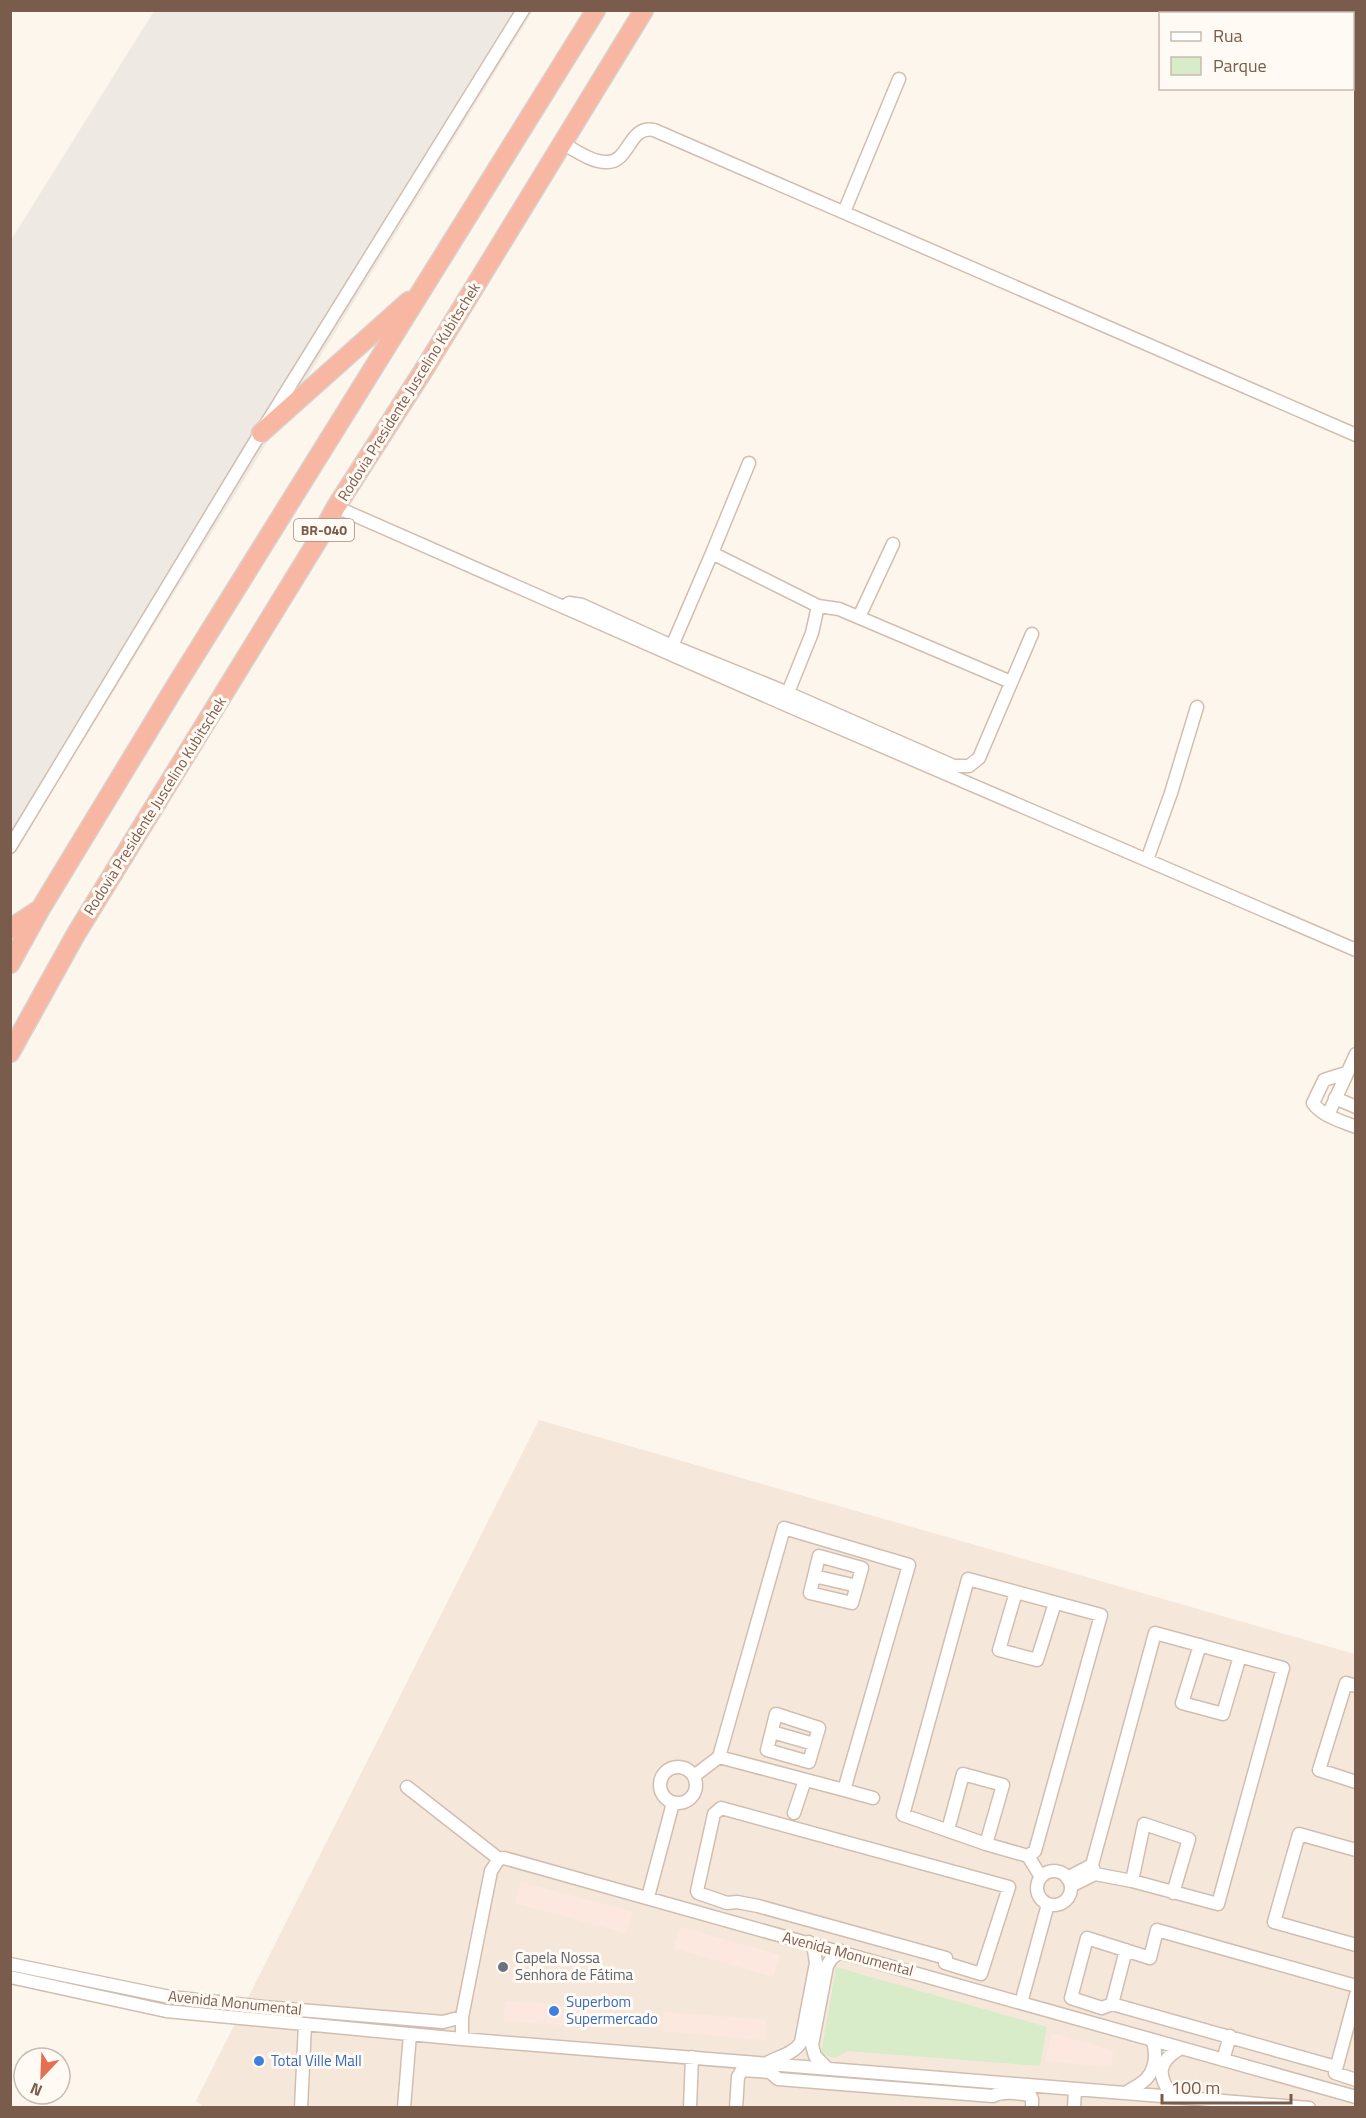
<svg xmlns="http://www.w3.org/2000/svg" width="1366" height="2118" font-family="'Titillium Web',sans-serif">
	<rect width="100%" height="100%" fill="#fdf6ec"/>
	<path fill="#f5e8da" d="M539,1420L1355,1654V2107L205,2108L196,2101Z"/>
	<path fill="#fde8e0" d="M521,1882L633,1912L626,1933L515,1903Z
		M680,1927L780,1955L773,1977L674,1948Z
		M505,2001L608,2008L607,2028L504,2021Z
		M663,2012L766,2020L765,2040L662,2031Z
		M1052,2033L1113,2051L1111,2067L1046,2061Z"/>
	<path fill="#efe9e4" d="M154,11H533L11,858V240Z"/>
	<path fill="#d8ecc9" d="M836,1967L1047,2027L1040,2066L847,2051L835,2058L821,2054Z"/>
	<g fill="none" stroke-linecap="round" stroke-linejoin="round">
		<defs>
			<path id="minor" d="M562,143C575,150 591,162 606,162C630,163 628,125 654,130L1356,435
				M844,212L899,79
				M749,463L712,553L818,606L812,633L785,700
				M336,507L793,708L1356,950
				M712,553L672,646L788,693L954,766H969L979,758L1032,634
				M818,606L839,609L1011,682
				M564,607L569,603L582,605L672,646
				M859,617L893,544
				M10,847L250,450L523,10
				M1147,860L1171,793L1197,707
				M1346,1073L1324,1080L1313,1103C1322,1116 1341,1121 1356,1127
				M1335,1098L1356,1107
				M1328,1115L1356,1054
				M819,1556L862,1568L852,1603L810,1593Z
				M814,1576L857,1586
				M968,1579L1101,1615L1035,1851L1028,1856L986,1844L903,1815Z
				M1016,1592L999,1650L1037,1660L1055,1603
				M1155,1633L1283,1668L1218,1904L1132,1881L1095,1874L1092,1865Z
				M1200,1645L1182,1703L1223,1714L1240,1656
				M1356,1686L1346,1683L1319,1770L1356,1782
				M776,1714L819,1728L809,1762L767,1750Z
				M772,1732L814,1744
				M660 1785a18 18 0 1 1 36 0a18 18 0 1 1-36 0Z
				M694,1776L719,1757L784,1528L909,1565L844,1790L719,1757
				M407,1787L499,1859
				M844,1790L873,1798
				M721,1808L1009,1887L981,1974L945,1963L946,1958L758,1906L737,1902L727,1903L698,1893L697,1891L714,1814Z
				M794,1813L805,1780
				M948,1830L963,1774L1003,1785L986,1844
				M1356,1850L1299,1834L1274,1922L1356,1945
				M1028,1856L1041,1877
				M1037 1888a17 17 0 1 1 34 0a17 17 0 1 1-34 0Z
				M1067,1878L1092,1865
				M1132,1881L1144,1824L1189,1839L1173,1893
				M1071,1886L1095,1874
				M648,1897L673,1803
				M1126,1950L1112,2004L1336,2067
				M10,1964L170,1997L264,2007L443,2022L462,2017
				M10,1977L166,2011L462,2039L1309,2108
				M1356,1995L1335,2073L1356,2080
				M1021,2003L1048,1904
				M1112,2004L1102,2008L1071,1998L1087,1938L1150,1958L1157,1930L1356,1986
				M462,2039V2017L491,1871L499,1859L504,1858L1356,2097
				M1223,2060L1230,2036
				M767,2063C779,2056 794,2054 801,2042L816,1963L814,1950L809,1942
				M827,2068L815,2056L812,2045L827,1966L831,1959L841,1951
				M1126,2093C1133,2088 1142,2084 1147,2078C1156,2068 1157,2051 1152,2040
				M1172,2096C1157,2075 1157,2062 1181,2048
				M301,2108L305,2024
				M404,2108L410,2034
				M690,2108L692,2057
				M736,2108L738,2077L742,2070L770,2072L778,2079L993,2096C1003,2091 1017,2093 1030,2095L1032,2099V2108
				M1074,2108L1075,2090"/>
			<path id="highway" d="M261,433L409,301
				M10,929L37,911
				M10,964L41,908L175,687L596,10
				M10,1053L76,934L318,540L336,507L425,368L644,10"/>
		</defs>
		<use href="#minor" stroke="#d1beb0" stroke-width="15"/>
		<use href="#highway" stroke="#dad1cd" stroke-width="21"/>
		<use href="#minor" stroke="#fff" stroke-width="12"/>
		<use href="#highway" stroke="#f7b7a3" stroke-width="18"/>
	</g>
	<circle fill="#6b7280" stroke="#fffaf3" stroke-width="2" cx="503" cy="1967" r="6"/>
	<g fill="#3f7fe0" stroke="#fffaf3" stroke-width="2">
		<circle cx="554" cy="2011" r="6"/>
		<circle cx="259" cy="2061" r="6"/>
	</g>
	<g text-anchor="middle" stroke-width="6" stroke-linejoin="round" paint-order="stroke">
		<rect fill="#fffaf3" stroke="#a28b7f" stroke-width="1.5" x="294" y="519" width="60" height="22" rx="4.5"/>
		<g font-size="14" font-weight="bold" fill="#7a5c4d">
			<text x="324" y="535">BR-040</text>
		</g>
		<g font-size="15" fill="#7a5c4d" stroke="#fffaf3">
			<text transform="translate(409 392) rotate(-58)" y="5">Rodovia Presidente Juscelino Kubitschek</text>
			<text transform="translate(155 806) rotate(-58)" y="5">Rodovia Presidente Juscelino Kubitschek</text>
			<text transform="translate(848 1954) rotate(15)" y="5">Avenida Monumental</text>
			<text transform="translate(235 2003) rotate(6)" y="5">Avenida Monumental</text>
		</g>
		<g font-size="15" fill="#5b616d" stroke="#fffaf3" text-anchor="start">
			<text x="515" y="1963">Capela Nossa<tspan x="515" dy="17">Senhora de Fátima</tspan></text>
		</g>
		<g font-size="15" fill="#366cbe" stroke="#fffaf3" text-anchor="start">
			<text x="566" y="2007">Superbom<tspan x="566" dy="17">Supermercado</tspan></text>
			<text x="271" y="2066">Total Ville Mall</text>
		</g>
	</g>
	<rect width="1366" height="2118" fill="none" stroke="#7a5c4d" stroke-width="24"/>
	<rect x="1159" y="12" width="195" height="78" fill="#fffaf3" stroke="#cabbb1" stroke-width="1.5"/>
	<rect x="1171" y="32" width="30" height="9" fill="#ffffff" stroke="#cabbb1" stroke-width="1.5"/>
	<text x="1213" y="42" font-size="18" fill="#7a5c4d">Rua</text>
	<rect x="1171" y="57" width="30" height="18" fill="#d8ecc9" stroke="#cabbb1" stroke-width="1.5"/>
	<text x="1213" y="72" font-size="18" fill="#7a5c4d">Parque</text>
	<g transform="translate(42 2076) rotate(203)"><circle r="28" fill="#fffaf3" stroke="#cabbb1" stroke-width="1.5"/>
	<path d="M0-4.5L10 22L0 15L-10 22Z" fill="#e76f51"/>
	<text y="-9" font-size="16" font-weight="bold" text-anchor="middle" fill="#7a5c4d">N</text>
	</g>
	<path d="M1162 2094v9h129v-9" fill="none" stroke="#7a5c4d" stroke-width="3"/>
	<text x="1171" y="2094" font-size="18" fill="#7a5c4d" stroke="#fffaf3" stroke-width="4.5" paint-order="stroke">100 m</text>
</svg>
